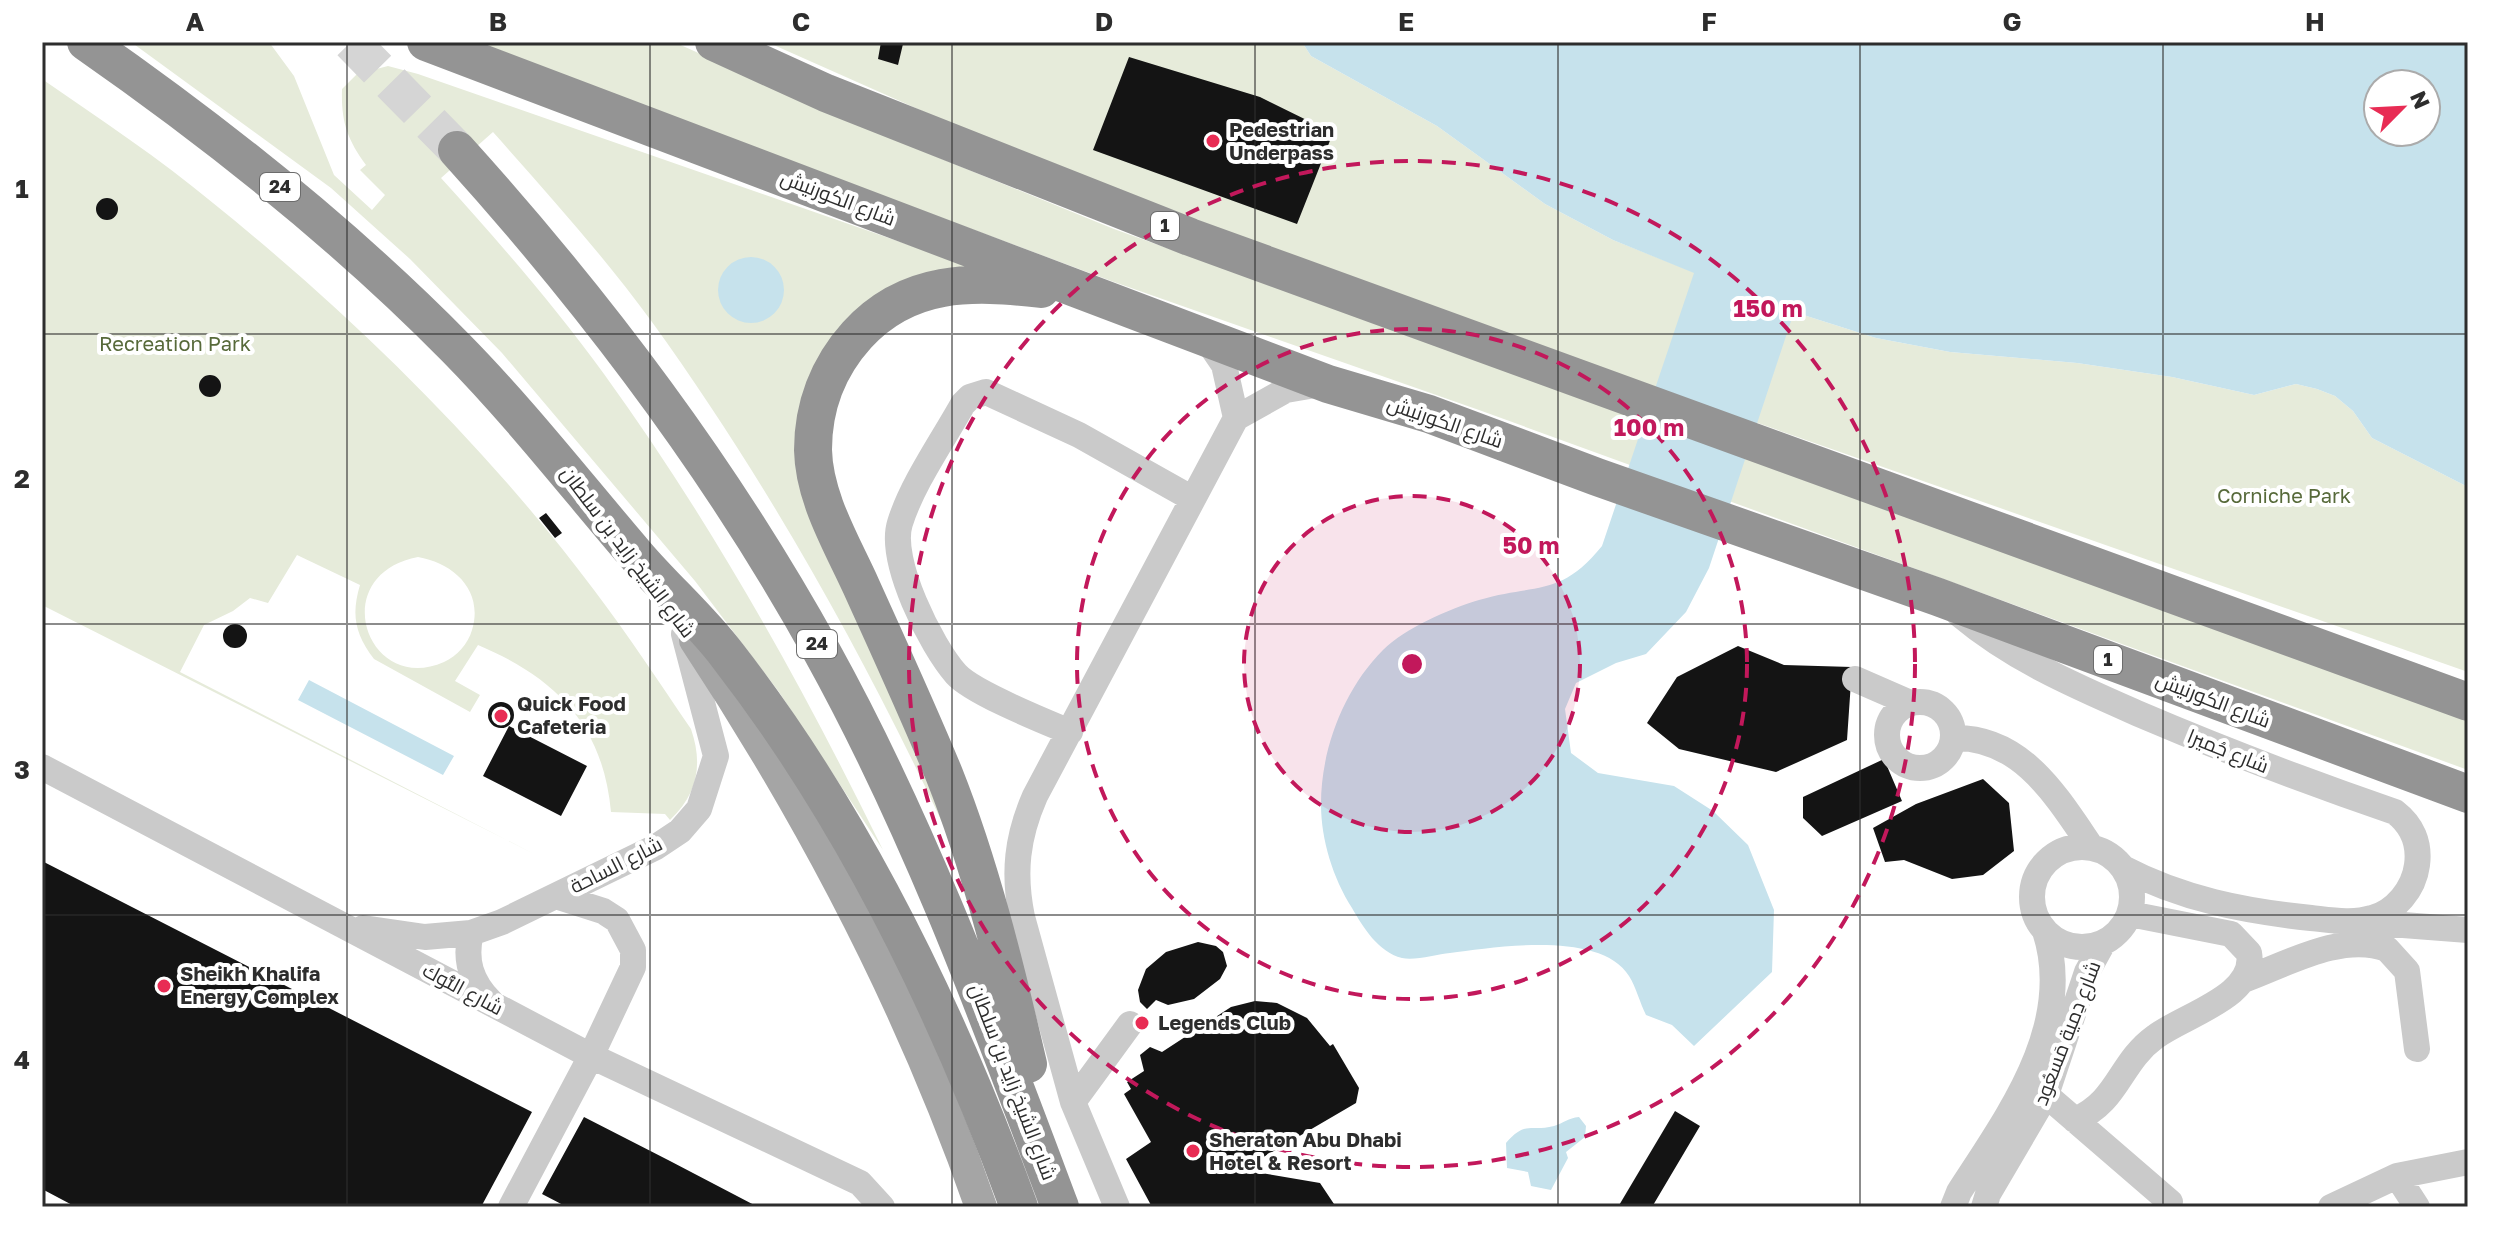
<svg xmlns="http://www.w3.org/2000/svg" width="2510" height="1249" font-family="'Golos Text',Cairo,sans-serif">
	<rect width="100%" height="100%" fill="#fff"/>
	<path fill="#e6ebda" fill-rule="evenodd" d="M131,42H269L294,76L334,175L372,210L385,195L360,170L366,165C347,139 341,121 342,89L357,74L388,66L418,74L995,275L971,272L814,370L839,568L961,863C874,673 774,491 652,322C603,255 548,194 493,132L441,178C498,241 554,305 604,374C712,523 802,685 883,850L779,692L695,581L502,353L410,259L331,188Z
		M468,42H674L861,126L1114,229L2468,716V770L1479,410L1114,282Z
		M767,42H1302L1311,56L1437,126L1545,204L1613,240L1794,312L1876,338L1950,352L2077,363L2172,377L2254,395L2296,384L2317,389L2335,396L2353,411L2372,438L2468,487V672L1127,202Z
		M42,79C100,119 159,158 213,203C353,316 486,446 594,590C628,635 659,682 691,729C703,764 698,794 670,820L665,814L611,812C603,725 556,678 478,645L455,681L480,695L470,712L374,659C355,634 351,615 360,585L297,555L268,603L250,598L233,611L204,625L180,672L536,855L42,605ZM418,557C454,563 484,591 472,630C468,644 457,656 444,662C367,696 325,575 418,557Z"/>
	<path fill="#c6e2ec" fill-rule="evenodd" d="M1302,42H2468V487L2372,438L2353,411L2335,396L2317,389L2296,384L2254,395L2172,377L2077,363L1950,352L1876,338L1794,312L1709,568L1686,612L1646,654L1616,663L1576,683L1565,709L1571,753L1598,773L1674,786L1713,811L1748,845L1774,910L1772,972L1694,1046L1672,1025L1646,1015C1640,1003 1636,987 1629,976C1601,930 1495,947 1450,953C1437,954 1415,961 1402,958C1378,952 1363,927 1352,908C1333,878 1321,840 1321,804C1321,749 1344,689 1383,650C1405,628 1449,609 1479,600C1536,583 1560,598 1602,546L1694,273L1613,240L1545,204L1437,126L1311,56ZM2378,84H2426V132H2378Z
		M718 290a33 33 0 1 1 66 0a33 33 0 1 1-66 0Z
		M309,680L454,756L443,775L298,700Z
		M1579,1117L1586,1126L1585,1137L1566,1152L1568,1158L1551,1190L1531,1186L1528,1172L1507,1168L1506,1143C1526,1120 1531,1132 1554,1126C1564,1123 1568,1118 1579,1117Z"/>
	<path fill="#141414" d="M881,42L903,44L898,65L878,59Z
		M1129,57L1260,97L1333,133L1297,224L1093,150Z
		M96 209a11 11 0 1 1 22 0a11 11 0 1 1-22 0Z
		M199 386a11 11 0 1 1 22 0a11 11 0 1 1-22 0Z
		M546,513L562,533L555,538L539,518Z
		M223 636a12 12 0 1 1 24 0a12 12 0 1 1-24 0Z
		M1738,646L1784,665L1852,667L1847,740L1776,772L1679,749L1647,723L1677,677Z
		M488 715a13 13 0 1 1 26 0a13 13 0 1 1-26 0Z
		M509,726L587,766L561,816L483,776Z
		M1884,759L1902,801L1822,836L1803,818V797Z
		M1983,779L2009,803L2014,851L1983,875L1952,879L1904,860L1885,862L1873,828L1916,804Z
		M42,861L532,1112L481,1207H76L42,1189Z
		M1198,942L1216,946L1223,952L1227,966L1220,979L1194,999L1168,1005L1156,1000L1147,1009L1140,1002L1138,990L1146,969L1166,952Z
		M1255,1001L1277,1003L1307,1018L1330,1046L1333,1044L1359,1088L1356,1103L1255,1162L1261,1173L1320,1183L1336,1207H1152L1126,1159L1151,1142L1124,1094L1131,1089L1127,1082L1144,1071L1140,1055L1150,1047L1162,1052L1231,1007Z
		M1675,1111L1700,1126L1652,1207H1618Z
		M584,1117L670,1161L758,1207H567L542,1194Z"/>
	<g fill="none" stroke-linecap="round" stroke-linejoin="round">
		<path stroke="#d5d5d5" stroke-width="38" stroke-dasharray="38 19" stroke-linecap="butt" d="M351,42L457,150"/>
		<path stroke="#cacaca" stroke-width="26" d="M1205,337L1224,365L1236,418
			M1959,614C2014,660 2075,686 2139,714C2223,750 2308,782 2395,812C2412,825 2420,843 2417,865C2414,889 2395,912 2372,918C2353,924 2330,920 2311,918C2244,911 2182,899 2123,868
			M1855,679L1910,703
			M1887 735a33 33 0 1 1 66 0a33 33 0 1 1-66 0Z
			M1070,732C1044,721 973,693 956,674C931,646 888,560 900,523C912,484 943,440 963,404L970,397L986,392L1079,435L1193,499
			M1953,738C2022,736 2057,797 2092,848
			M42,767L591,1056L860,1183L882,1207
			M2032 897a50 50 0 1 1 100 0a50 50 0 1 1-100 0Z
			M2364,922L2468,930
			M363,928L425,937L471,933L502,922L656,847L680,831L699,809L716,756L684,634
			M471,933C464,960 471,982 491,1002
			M2246,979C2287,964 2342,932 2387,949L2407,971L2417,1049
			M2046,1095L2170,1202
			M1073,1102L1130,1024
			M2075,1120C2119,1101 2119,1063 2155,1037C2184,1015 2257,996 2249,953L2231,934L2130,914
			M2397,1176L2417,1207
			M511,1207L591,1056L633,967V950L617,920L603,911L556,896
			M1117,1207L1073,1102L1022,917C1013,873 1017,837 1035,796L1236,418L1286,390L1321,384
			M1953,1207L1959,1192C2008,1116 2076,1026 2045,931
			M1984,1207L1988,1194L2046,1095L2087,972L2103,943
			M2331,1207L2397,1176L2468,1162"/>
		<path stroke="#a5a5a5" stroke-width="32" d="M695,640C812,817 911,1006 981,1207"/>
		<path stroke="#949494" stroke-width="38" d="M86,42C218,134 343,233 456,348C520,413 576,485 636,555C665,589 701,620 728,656C856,821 948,1012 1019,1207
			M426,42L1328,384L1429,414L1597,477L1938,597L2468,794
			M714,42L826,93L1190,237L2468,702
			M457,150C597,305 721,469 822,652C920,829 989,1018 1060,1207
			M1028,1064C1005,966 981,867 944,774C918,711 889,648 861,586C842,544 814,498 813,450C813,407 828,367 857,335C908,279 972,281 1041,289"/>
	</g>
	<path fill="none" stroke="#2d2d2d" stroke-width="2" stroke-opacity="0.55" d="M347,42V1207M650,42V1207M952,42V1207M1255,42V1207M1558,42V1207M1860,42V1207M2163,42V1207M42,334H2468M42,624H2468M42,915H2468"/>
	<circle cx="1412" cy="664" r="168" fill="#c2185b" fill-opacity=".12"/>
	<g fill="none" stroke="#c2185b" stroke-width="4" stroke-dasharray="14 10">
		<circle cx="1412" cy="664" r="168"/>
		<circle cx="1412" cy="664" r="335"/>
		<circle cx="1412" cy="664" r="503"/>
	</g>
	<g fill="#e82c54" stroke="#fff" stroke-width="3">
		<circle cx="1213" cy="141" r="8"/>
		<circle cx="501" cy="716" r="8"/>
		<circle cx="164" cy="986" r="8"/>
		<circle cx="1142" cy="1023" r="8"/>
		<circle cx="1193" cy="1151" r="8"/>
	</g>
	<g text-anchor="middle" stroke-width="8" stroke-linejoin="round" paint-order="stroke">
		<g fill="#fff" stroke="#6c6c6c" stroke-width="2">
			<rect x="260" y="173" width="40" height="28" rx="6"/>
			<rect x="1151" y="212" width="28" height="28" rx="6"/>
			<rect x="797" y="630" width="40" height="28" rx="6"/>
			<rect x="2094" y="646" width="28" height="28" rx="6"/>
		</g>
		<g font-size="18" font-weight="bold" fill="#2d2d2d">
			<text x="280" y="193">24</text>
			<text x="1165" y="232">1</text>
			<text x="817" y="650">24</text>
			<text x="2108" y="666">1</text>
		</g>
		<g font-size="20" font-weight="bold" fill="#2d2d2d" stroke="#fff" text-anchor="start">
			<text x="1229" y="137">Pedestrian<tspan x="1229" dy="23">Underpass</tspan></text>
			<text x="517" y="711">Quick Food<tspan x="517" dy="23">Cafeteria</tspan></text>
			<text x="180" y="981">Sheikh Khalifa<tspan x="180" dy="23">Energy Complex</tspan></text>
			<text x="1158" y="1030">Legends Club</text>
			<text x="1209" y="1147">Sheraton Abu Dhabi<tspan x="1209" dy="23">Hotel &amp; Resort</tspan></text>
		</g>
		<g font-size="20" fill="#2d2d2d" stroke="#fff">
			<text transform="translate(838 198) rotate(21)" y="7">شارع الكورنيش</text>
			<text transform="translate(1445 422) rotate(19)" y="7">شارع الكورنيش</text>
			<text transform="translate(628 552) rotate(53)" y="7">شارع الشيخ زايد بن سلطان</text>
			<text transform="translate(2213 700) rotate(21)" y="7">شارع الكورنيش</text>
			<text transform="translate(2228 751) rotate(22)" y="7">شارع جُميرا</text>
			<text transform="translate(616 865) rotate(-27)" y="7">شارع الساحة</text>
			<text transform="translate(463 989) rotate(28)" y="7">شارع التُّوك</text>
			<text transform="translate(2067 1033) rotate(-69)" y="7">شارع دِمية مَسعُود</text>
			<text transform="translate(1013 1082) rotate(69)" y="7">شارع الشيخ زايد بن سلطان</text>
		</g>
		<g font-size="20" fill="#576a3a" stroke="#fff">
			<text x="175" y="351">Recreation Park</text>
			<text x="2284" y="503">Corniche Park</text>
		</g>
	</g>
	<circle cx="1412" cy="664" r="12" fill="#c2185b" stroke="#fff" stroke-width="4"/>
	<g font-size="24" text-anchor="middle" font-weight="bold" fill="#c2185b" stroke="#fff" stroke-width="8" stroke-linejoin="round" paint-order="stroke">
		<text x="1768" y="317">150 m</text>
		<text x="1649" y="436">100 m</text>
		<text x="1531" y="554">50 m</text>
	</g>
	<rect width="2510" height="1249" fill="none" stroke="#ffffff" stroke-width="88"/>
	<g transform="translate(2402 108) rotate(66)"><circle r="38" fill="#ffffff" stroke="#ababab" stroke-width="2"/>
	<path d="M0-6L14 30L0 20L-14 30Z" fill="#e82c54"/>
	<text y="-12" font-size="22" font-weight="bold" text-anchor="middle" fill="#2d2d2d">N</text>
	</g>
	<rect x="44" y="44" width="2422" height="1161" fill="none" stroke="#2d2d2d" stroke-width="3"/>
	<g font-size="26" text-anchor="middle" font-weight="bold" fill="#2d2d2d">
		<text x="195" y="31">A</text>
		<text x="498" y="31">B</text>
		<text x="801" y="31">C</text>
		<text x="1104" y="31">D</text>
		<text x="1406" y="31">E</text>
		<text x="1709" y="31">F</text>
		<text x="2012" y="31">G</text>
		<text x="2315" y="31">H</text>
		<text x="22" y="198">1</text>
		<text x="22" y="488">2</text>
		<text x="22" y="779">3</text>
		<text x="22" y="1069">4</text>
	</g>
</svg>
